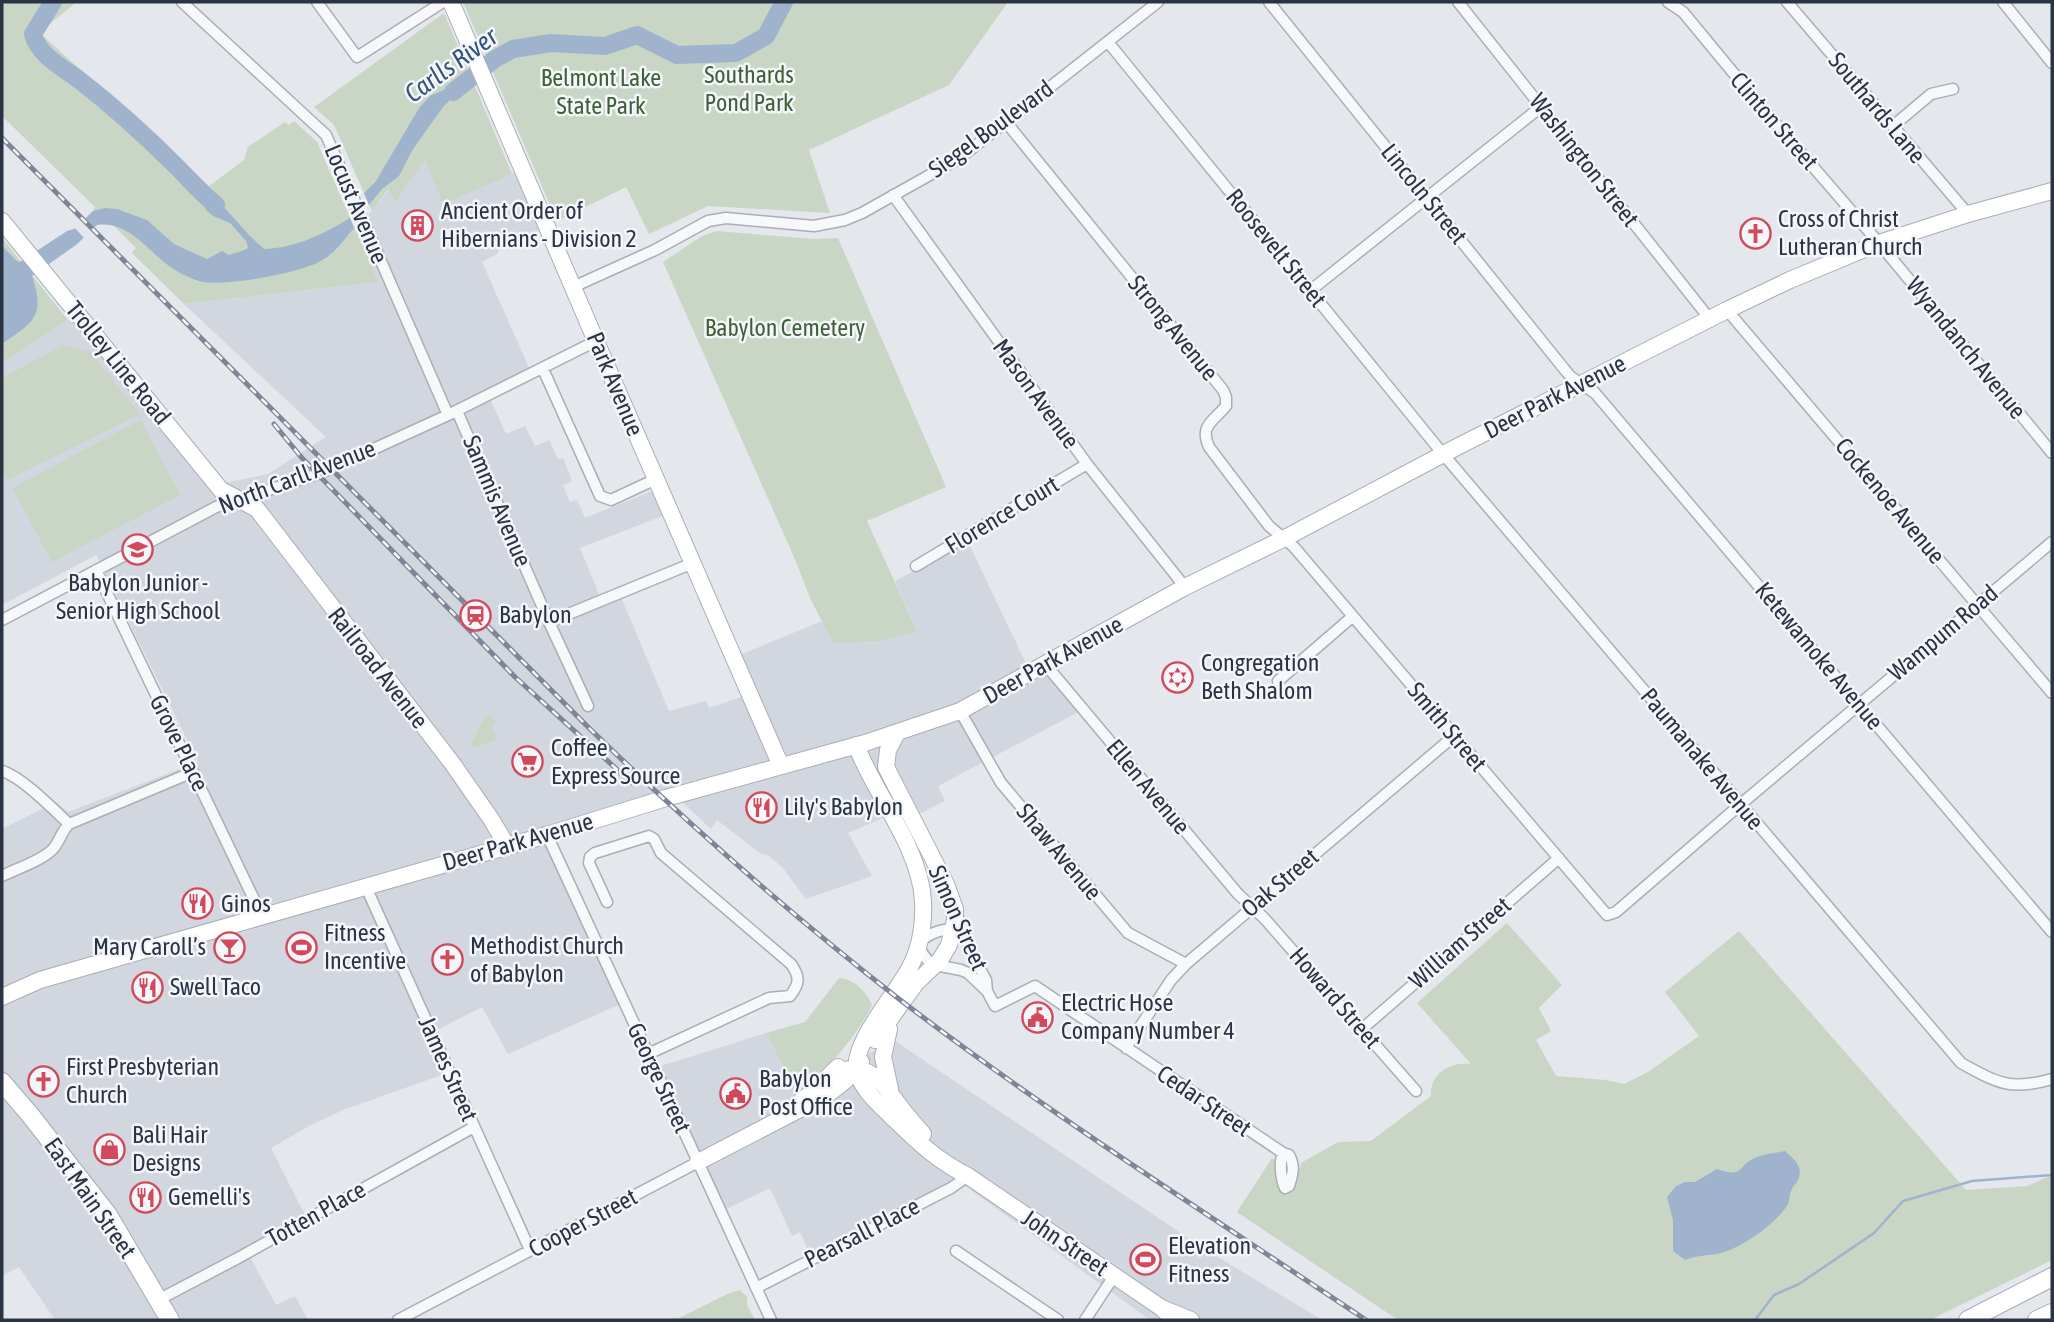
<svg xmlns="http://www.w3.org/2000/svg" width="2054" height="1322" font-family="'Asap Condensed',sans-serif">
	<rect width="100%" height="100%" fill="#e4e7ec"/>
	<path fill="#d2d6de" d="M425,160L512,174L522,168L548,226L499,250L498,253L482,262L530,370L487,392L506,434L525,426L535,446L549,440L558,459L563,458L572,481L563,485L570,502L577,500L585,518L660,488L670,513L580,548L601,599L618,590L669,711L706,701L709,708L750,694L735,657L822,621L833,643L917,630L895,581L968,542L1030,672L1045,664L1086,708L938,786L945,801L915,816L910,806L848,833L872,876L806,899L782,867L769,856L760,853L717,820L711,829L679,799L549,836L625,1002L508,1054L482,1007L429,1034L450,1072L343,1110L309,1126L271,1148L307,1219L247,1251L276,1305L295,1296L308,1320H55L19,1267L2,1276V829L56,802L68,812L198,762L96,555L2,605V363L68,320L73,319L210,486L268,474L326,437L184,304L377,282L354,228L372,211L389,189L395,201Z
		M766,1033L796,1088L895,1041L1203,1248L1322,1320H1150L957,1180L811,1256L800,1232L792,1236L770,1188L722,1211L651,1069Z"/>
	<path fill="#c9d6c5" d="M2,2H77L42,30L41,34L209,186L244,160L248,147L285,122L289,125L294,121L317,142L378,282L184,304L132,253L136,248L98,210L93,211L95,207L2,116Z
		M463,2H1008L949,85L809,150L830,213L708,206L649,234L626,187L555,222L563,215L556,219Z
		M444,13L512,174L443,204L425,160L395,202L388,189L372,211L334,125L314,107Z
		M717,231L812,239L838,238L946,487L867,521L917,631L881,641L833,643L811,600L794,557L663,262L702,236Z
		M2,238L68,320L2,363Z
		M63,345L90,352L140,414L7,480L2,470V378Z
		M141,420L180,495L52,562L12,488Z
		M489,714L496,722L491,728L498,739L476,747L471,745L483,720Z
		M1507,923L1562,985L1539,1008L1551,1031L1536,1040L1556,1076L1606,1080L1624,1084L1648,1072L1699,1036L1665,992L1739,931L1966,1190L2027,1186L2052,1175V1260L1930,1320H1398L1237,1212L1272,1158L1297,1175L1301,1163L1338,1142L1371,1141L1431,1096C1429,1074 1451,1061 1471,1064L1417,1003Z
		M839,978C854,979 866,991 872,1005C864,1024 832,1066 815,1078C810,1082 802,1085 795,1088L766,1033L805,1022Z
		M740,1290L747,1297V1305L755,1320H675L727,1294Z"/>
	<path fill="#9fb4cc" d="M468,71L474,83L454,96L443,107L413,149L399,176L382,189L369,205L364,193L376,181L419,108L430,96L446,89Z
		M198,190L222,205L251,237L264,249C295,248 324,234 350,218L354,228C345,238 336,252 324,259C304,273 227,286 203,282C193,280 177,272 169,266C146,249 128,221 97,225L76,245L32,276C46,317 33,322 2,344V246L17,261L20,262L67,231L74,229L93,211L105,208L117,209L147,220L174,244L207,259L222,251L229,255L247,249L248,247L246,241L230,223L213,216L206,210Z
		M1785,1151C1795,1160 1805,1168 1797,1182C1795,1185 1792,1187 1791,1191C1789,1196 1790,1201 1787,1206C1774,1225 1739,1250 1716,1254C1704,1256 1698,1255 1685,1260L1673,1251V1220L1667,1197L1676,1186L1685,1182H1695L1717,1169C1746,1179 1736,1165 1757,1157C1764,1154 1776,1153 1785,1151Z"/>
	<path fill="#e4e7ec" d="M82,215L97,230L85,239L72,225Z"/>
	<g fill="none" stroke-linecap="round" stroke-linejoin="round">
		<path stroke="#9fb4cc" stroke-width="2.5" d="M1755,1320L1774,1295L1799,1284L1874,1233L1903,1201L1972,1181L2052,1175"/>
		<path stroke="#9fb4cc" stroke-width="18" d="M53,2L33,34C38,55 62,67 78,79C113,106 146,136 177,167C190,180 201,193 216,205
			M453,92L495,59L513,49L551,43L605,46L637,35L677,55L736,53L766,36L784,2"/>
		<defs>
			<path id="street" d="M182,2L326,135L448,415
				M317,2L357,57L443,2
				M1269,2L1565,370L1571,377L1595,393L2052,932
				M1458,2L1709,318
				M1668,2L1683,12L1764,110L1879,243L2052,453
				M1787,2L1968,214
				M2003,2L2052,63
				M1108,42L1443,454L1961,1063C1997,1083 2011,1091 2052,1079
				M1006,122L1223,390L1226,397V406C1214,421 1199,425 1209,447L1269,526L1294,547L1607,915L1616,912L1741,804L2052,542
				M1893,126L1931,94L1953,89
				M893,195L1087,464L1185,587
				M573,287L655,250L708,221L726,218L814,226L845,220L862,213L960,158L1158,2
				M1311,290L1542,106
				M1727,310L2052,693
				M543,369L600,496L611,500L656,479
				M457,411L549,622L588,706
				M916,566L1087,464
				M96,570L262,916
				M2,620L216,507L321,473L448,415L596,341
				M549,622L693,563
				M1046,665L1238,894L1264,918L1416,1091
				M1278,681L1352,617
				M960,711L1001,783L1128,933L1186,964
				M2,771C22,777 53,809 69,824
				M547,835L771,1320
				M2,876C16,869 43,860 53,849C60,841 61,832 69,824L193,772
				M366,887L530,1250
				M607,902L589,863L590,857L595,853L649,836L654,839L661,853L791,964C800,977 800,983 790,996L769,998L648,1054
				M957,915L971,952L986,980L987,991L995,1006L1035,986L1283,1153L1289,1155C1295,1165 1293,1174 1289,1186L1285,1188C1281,1180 1279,1162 1283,1153
				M958,931C943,927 931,933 919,942L921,951L930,964L961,970L968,973L987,991
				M1362,1029L1559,858
				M1126,1048L1171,980L1186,964L1454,736
				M956,1251L1058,1320
				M756,1288L951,1188L968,1176
				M158,1300L238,1258L474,1127
				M398,1320L698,1162
				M1085,1320L1114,1276"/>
			<path id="secondary" d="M451,2L598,346L781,766
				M2,221L221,490L257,509L452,763L491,819L507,846
				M856,745C875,795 920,847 923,901C924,924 920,949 909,969C896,994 851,1044 857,1071C861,1089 880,1105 892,1117C917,1141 937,1161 968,1176L1163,1309L1173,1320
				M2,997L40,980L547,835L666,798L865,743L960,711L1185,587L1285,538L1451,450L1727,310L1790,280L1879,243L1968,214L2052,191
				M889,1029L883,1057L890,1089
				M875,1040L916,983L940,960L949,945L955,920V909L946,884L886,767L888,750L897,733
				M833,1074C868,1058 883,1083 901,1108C908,1117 916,1126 923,1134
				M801,1101L817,1088L838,1067
				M698,1162L827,1095L846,1080L861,1062
				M1164,1309L1191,1320"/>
			<path id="primary" d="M2,1082L31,1116L108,1215L170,1320
				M1968,1320L2052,1277
				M2037,1320L2052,1313"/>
		</defs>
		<use href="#street" stroke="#a9aeb7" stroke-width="13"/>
		<use href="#secondary" stroke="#a9aeb7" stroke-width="18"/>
		<use href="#primary" stroke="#a3abb8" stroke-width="20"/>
		<use href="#street" stroke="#f7f8fa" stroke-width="10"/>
		<use href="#secondary" stroke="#fff" stroke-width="16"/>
		<use href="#primary" stroke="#fff" stroke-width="18"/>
		<defs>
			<path id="rail" d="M2,138L588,727C687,823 790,914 899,999C1049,1114 1209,1215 1366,1320
				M274,424L302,458L515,677L632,783"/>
		</defs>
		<use href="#rail" stroke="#7d8696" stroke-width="5"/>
		<use href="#rail" stroke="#f4f6f9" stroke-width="2.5" stroke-dasharray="8" stroke-linecap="butt"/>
	</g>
	<defs>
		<symbol id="building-ring" viewBox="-11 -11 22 22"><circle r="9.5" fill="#f4f6f9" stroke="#d1495b" stroke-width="1.5"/><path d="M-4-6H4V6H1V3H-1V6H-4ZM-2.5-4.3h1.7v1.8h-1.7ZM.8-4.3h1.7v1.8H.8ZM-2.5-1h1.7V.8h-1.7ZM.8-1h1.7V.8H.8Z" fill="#d1495b"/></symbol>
		<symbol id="church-ring" viewBox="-11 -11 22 22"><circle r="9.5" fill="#f4f6f9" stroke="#d1495b" stroke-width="1.5"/><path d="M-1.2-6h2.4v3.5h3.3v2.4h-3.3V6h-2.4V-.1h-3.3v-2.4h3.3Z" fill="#d1495b"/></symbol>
		<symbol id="school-ring" viewBox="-11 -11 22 22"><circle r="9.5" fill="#f4f6f9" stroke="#d1495b" stroke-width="1.5"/><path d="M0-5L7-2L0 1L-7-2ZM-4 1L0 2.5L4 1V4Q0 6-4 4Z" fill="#d1495b"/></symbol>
		<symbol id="station-ring" viewBox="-11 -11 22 22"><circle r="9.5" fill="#f4f6f9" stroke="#d1495b" stroke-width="1.5"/><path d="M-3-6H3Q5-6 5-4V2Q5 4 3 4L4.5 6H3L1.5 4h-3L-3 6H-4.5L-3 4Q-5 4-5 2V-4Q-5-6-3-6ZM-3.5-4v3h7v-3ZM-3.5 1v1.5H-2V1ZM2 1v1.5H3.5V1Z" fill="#d1495b"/></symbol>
		<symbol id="synagogue-ring" viewBox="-11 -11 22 22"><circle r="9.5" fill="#f4f6f9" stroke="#d1495b" stroke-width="1.5"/><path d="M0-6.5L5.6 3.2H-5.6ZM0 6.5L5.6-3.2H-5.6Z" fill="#d1495b"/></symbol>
		<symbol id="supermarket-ring" viewBox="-11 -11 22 22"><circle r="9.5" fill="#f4f6f9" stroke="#d1495b" stroke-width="1.5"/><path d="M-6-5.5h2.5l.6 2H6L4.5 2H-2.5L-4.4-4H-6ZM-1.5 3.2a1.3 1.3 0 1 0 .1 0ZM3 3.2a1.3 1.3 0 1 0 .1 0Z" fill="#d1495b"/></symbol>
		<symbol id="restaurant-ring" viewBox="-11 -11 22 22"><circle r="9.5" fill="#f4f6f9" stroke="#d1495b" stroke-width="1.5"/><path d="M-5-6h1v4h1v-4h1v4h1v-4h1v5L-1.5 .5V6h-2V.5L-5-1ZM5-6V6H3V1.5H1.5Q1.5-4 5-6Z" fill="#d1495b"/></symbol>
		<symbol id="bar-ring" viewBox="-11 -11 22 22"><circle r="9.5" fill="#f4f6f9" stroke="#d1495b" stroke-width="1.5"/><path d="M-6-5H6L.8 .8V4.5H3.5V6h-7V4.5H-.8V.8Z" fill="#d1495b"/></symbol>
		<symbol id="stadium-ring" viewBox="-11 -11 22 22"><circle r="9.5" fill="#f4f6f9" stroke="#d1495b" stroke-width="1.5"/><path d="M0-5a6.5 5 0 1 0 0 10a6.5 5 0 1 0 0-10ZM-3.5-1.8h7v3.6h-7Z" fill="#d1495b"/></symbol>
		<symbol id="civic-ring" viewBox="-11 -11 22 22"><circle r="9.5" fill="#f4f6f9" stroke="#d1495b" stroke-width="1.5"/><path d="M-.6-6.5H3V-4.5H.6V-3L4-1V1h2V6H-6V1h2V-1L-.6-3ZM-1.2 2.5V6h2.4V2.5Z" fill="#d1495b"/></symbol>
		<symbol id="shop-ring" viewBox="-11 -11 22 22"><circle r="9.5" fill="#f4f6f9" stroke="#d1495b" stroke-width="1.5"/><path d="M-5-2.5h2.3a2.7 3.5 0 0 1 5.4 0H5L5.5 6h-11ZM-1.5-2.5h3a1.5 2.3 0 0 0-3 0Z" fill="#d1495b"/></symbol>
	</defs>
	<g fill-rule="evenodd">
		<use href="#building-ring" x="400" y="208" width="35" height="35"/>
		<use href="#church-ring" x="1738" y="216" width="35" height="35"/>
		<use href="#school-ring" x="120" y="532" width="35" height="35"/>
		<use href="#station-ring" x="458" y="598" width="35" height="35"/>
		<use href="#synagogue-ring" x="1160" y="660" width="35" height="35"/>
		<use href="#supermarket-ring" x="510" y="744" width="35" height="35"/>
		<use href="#restaurant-ring" x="744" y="790" width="35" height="35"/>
		<use href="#restaurant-ring" x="180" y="886" width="35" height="35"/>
		<use href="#bar-ring" x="212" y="930" width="35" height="35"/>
		<use href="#stadium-ring" x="284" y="930" width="35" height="35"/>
		<use href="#church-ring" x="430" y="942" width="35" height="35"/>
		<use href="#restaurant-ring" x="130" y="970" width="35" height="35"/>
		<use href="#civic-ring" x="1020" y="1000" width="35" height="35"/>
		<use href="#church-ring" x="26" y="1064" width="35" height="35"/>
		<use href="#civic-ring" x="718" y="1076" width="35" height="35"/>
		<use href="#shop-ring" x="92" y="1132" width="35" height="35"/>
		<use href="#restaurant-ring" x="128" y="1180" width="35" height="35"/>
		<use href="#stadium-ring" x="1128" y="1242" width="35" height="35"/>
	</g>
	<g text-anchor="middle" stroke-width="5" stroke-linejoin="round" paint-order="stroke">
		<g font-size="24" fill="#3f6138" stroke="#f4f6f9">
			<text x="749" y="83">Southards<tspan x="749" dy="28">Pond Park</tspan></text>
			<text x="601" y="86">Belmont Lake<tspan x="601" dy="28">State Park</tspan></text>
			<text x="785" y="336">Babylon Cemetery</text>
		</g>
		<g font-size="24" fill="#2b3445" stroke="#f4f6f9">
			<text transform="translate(1877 108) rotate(50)" y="8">Southards Lane</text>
			<text transform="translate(1774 121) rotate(49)" y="8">Clinton Street</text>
			<text transform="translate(991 129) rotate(-36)" y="8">Siegel Boulevard</text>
			<text transform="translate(1584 160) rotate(52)" y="8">Washington Street</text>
			<text transform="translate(1424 194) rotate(51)" y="8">Lincoln Street</text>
			<text transform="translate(356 204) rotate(67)" y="8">Locust Avenue</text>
			<text transform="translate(1276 248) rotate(51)" y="8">Roosevelt Street</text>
			<text transform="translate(1173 328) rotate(51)" y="8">Strong Avenue</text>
			<text transform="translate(1966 348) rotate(51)" y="8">Wyandanch Avenue</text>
			<text transform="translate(118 363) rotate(51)" y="8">Trolley Line Road</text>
			<text transform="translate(615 384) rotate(67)" y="8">Park Avenue</text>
			<text transform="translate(1036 394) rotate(54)" y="8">Mason Avenue</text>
			<text transform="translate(1555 397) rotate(-27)" y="8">Deer Park Avenue</text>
			<text transform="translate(297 477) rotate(-21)" y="8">North Carll Avenue</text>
			<text transform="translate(497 501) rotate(67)" y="8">Sammis Avenue</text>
			<text transform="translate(1890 501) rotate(50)" y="8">Cockenoe Avenue</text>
			<text transform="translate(1002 515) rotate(-31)" y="8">Florence Court</text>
			<text transform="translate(1943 633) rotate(-40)" y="8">Wampum Road</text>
			<text transform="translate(1819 656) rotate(50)" y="8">Ketewamoke Avenue</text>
			<text transform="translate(1053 660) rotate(-29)" y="8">Deer Park Avenue</text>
			<text transform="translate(378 668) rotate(52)" y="8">Railroad Avenue</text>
			<text transform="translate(1447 727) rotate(50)" y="8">Smith Street</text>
			<text transform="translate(179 743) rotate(64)" y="8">Grove Place</text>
			<text transform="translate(1702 759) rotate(50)" y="8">Paumanake Avenue</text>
			<text transform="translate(1148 787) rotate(50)" y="8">Ellen Avenue</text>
			<text transform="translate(518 842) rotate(-16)" y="8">Deer Park Avenue</text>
			<text transform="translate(1059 852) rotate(50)" y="8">Shaw Avenue</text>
			<text transform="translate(1280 883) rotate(-40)" y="8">Oak Street</text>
			<text transform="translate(958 918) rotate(66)" y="8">Simon Street</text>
			<text transform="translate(1460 943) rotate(-41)" y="8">William Street</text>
			<text transform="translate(1335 998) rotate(49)" y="8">Howard Street</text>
			<text transform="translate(448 1069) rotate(66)" y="8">James Street</text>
			<text transform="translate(659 1078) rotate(65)" y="8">George Street</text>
			<text transform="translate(1204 1101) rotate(34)" y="8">Cedar Street</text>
			<text transform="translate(90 1198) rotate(55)" y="8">East Main Street</text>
			<text transform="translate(316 1214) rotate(-29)" y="8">Totten Place</text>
			<text transform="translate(583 1223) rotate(-28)" y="8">Cooper Street</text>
			<text transform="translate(862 1233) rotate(-27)" y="8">Pearsall Place</text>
			<text transform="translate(1065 1243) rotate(34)" y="8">John Street</text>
		</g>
		<g font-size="24" fill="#2b3445" stroke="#f4f6f9" text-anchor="start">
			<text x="441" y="219">Ancient Order of<tspan x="441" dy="28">Hibernians - Division 2</tspan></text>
			<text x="1778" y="227">Cross of Christ<tspan x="1778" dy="28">Lutheran Church</tspan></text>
			<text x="138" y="591" text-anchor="middle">Babylon Junior -<tspan x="138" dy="28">Senior High School</tspan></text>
			<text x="499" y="623">Babylon</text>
			<text x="1201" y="671">Congregation<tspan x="1201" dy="28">Beth Shalom</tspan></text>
			<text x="551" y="756">Coffee<tspan x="551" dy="28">Express Source</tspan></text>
			<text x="784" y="815">Lily's Babylon</text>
			<text x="221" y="912">Ginos</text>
			<text x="324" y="941">Fitness<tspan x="324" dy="28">Incentive</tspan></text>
			<text x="470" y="954">Methodist Church<tspan x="470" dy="28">of Babylon</tspan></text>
			<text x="206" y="955" text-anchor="end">Mary Caroll’s</text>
			<text x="170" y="995">Swell Taco</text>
			<text x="1061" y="1011">Electric Hose<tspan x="1061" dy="28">Company Number 4</tspan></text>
			<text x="66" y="1075">First Presbyterian<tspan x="66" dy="28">Church</tspan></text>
			<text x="759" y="1087">Babylon<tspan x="759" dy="28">Post Office</tspan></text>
			<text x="132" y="1143">Bali Hair<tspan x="132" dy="28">Designs</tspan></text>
			<text x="168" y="1205">Gemelli's</text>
			<text x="1168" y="1254">Elevation<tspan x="1168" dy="28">Fitness</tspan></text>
		</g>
		<g font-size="26" font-style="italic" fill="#34527a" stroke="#f4f6f9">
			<text transform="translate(451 65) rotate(-36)" y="9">Carlls River</text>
		</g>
	</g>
	<rect width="2054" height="1322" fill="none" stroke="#2b3445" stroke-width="7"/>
</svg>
